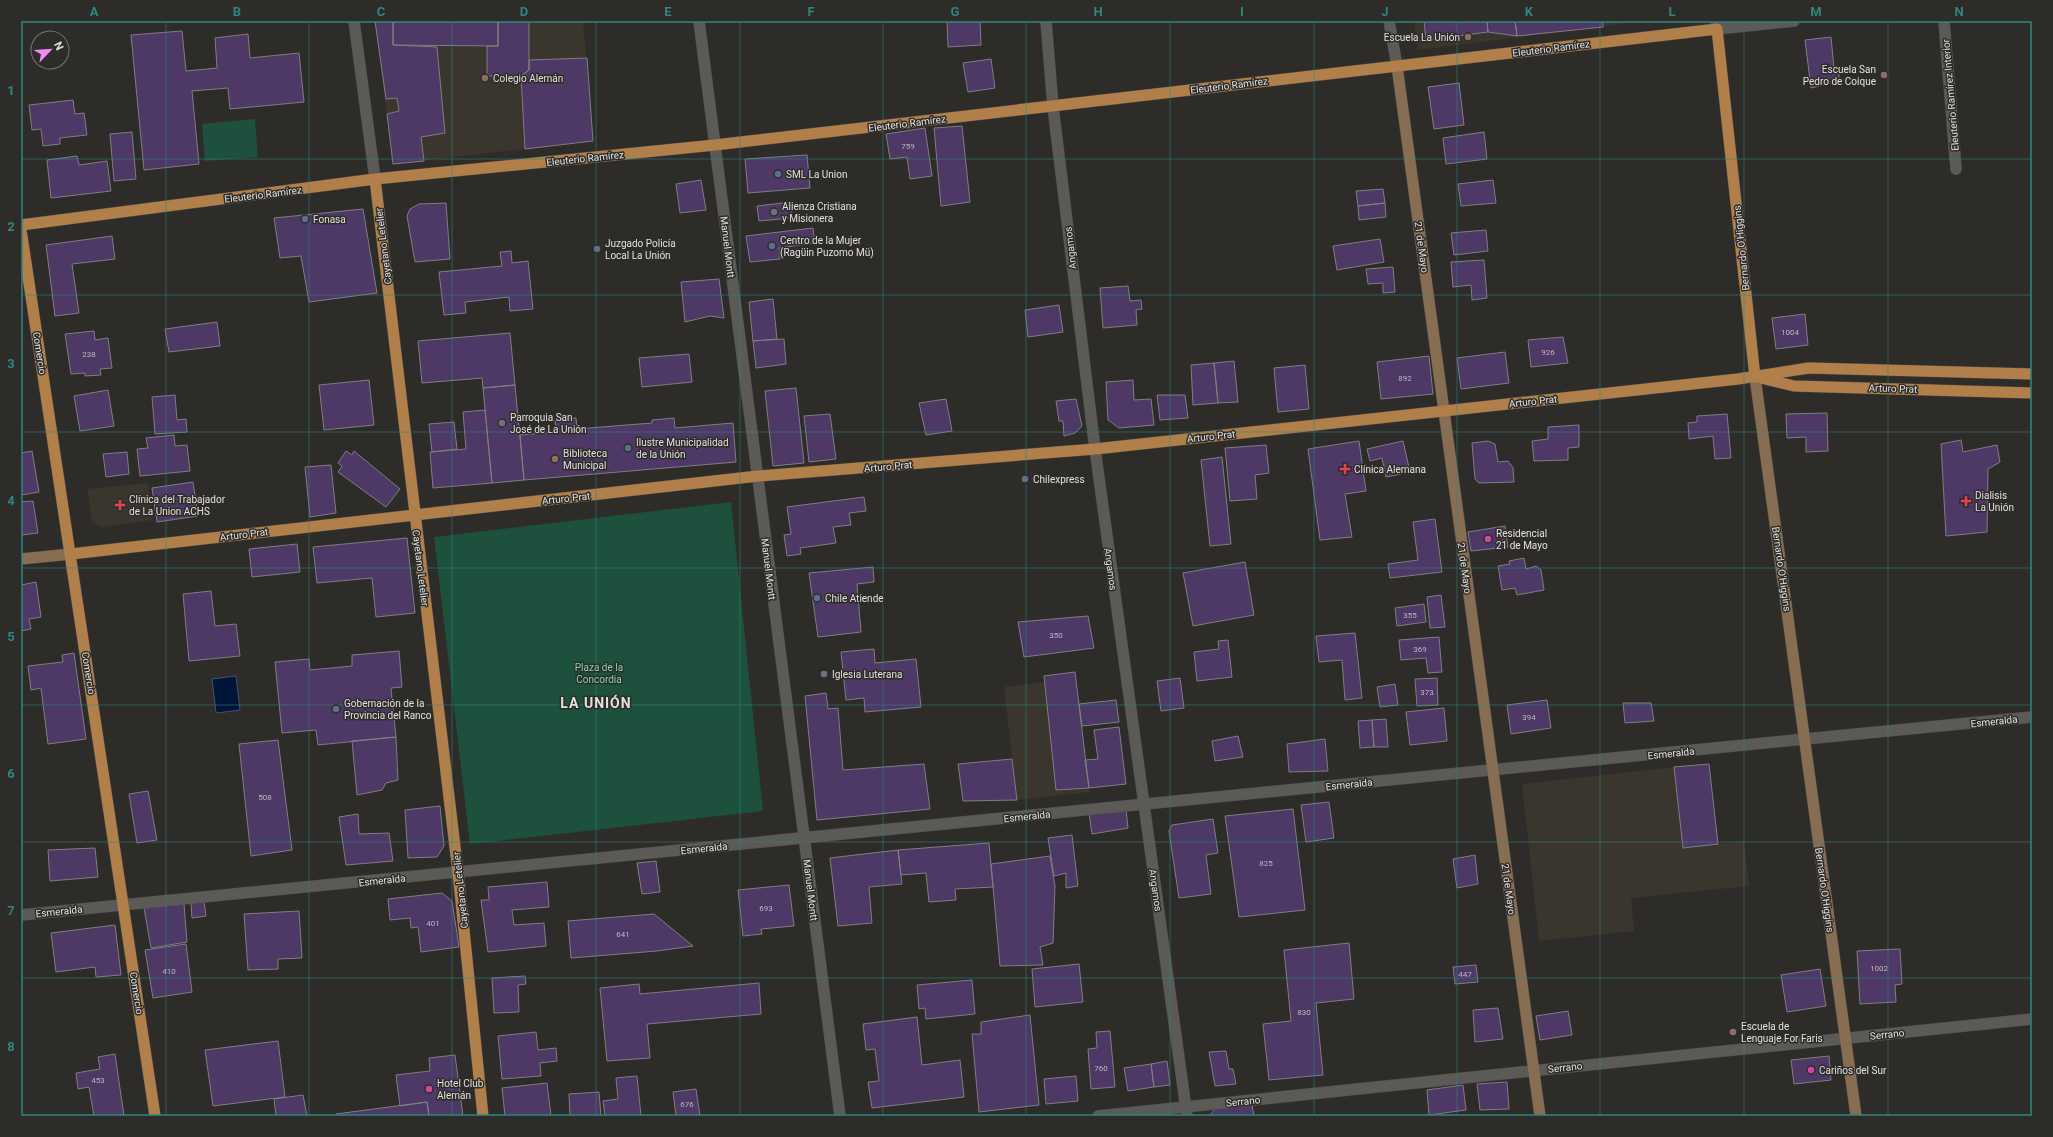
<svg xmlns="http://www.w3.org/2000/svg" width="2053" height="1137" font-family="Roboto,sans-serif">
	<rect width="100%" height="100%" fill="#2e2c29"/>
	<path fill="#3a352d" d="M375,21H583L593,141L393,164Z
		M1414,21H1622V24L1418,50Z
		M148,483L153,520L100,527L92,521L87,489Z
		M1075,672L1089,792L1017,800L1004,687L1045,682L1044,676Z
		M1674,767L1683,848L1744,841L1749,886L1631,898L1634,931L1539,941L1522,784Z"/>
	<path fill="#1d503d" d="M255,119L258,157L205,161L202,124Z
		M731,502L763,811L470,844L434,537Z"/>
	<path fill="#01153b" stroke="#44526c" d="M236,676L240,710L216,713L212,679Z"/>
	<path fill="#4e3866" stroke="#7f7e81" d="M375,21H393V45L437,47L445,133L421,137L424,161L393,164L387,114L399,111L397,98L386,99Z
		M393,21H498V46L393,45Z
		M498,21H529V70L521,76H487V46H498Z
		M947,21H980L981,45L948,47Z
		M1424,21H1487L1488,32L1426,40Z
		M1487,21H1515L1517,36L1488,32Z
		M1515,21H1603V27L1517,36Z
		M182,31L186,71L217,68L215,38L248,34L250,58L299,53L304,102L230,109L228,88L192,91L199,164L144,170L131,35Z
		M1831,37L1834,68L1839,71V81L1811,88L1805,40Z
		M587,58L593,141L525,149L521,76L529,70V60Z
		M991,59L995,88L968,92L963,63Z
		M1459,83L1464,125L1434,129L1428,87Z
		M73,100L75,114L84,113L87,135L60,138V144L43,146L41,129L32,130L29,105Z
		M962,126L970,202L941,206L934,128Z
		M925,128L932,176L910,179L907,157L890,159L886,134Z
		M132,132L136,179L114,181L110,134Z
		M1484,132L1487,159L1446,164L1443,138Z
		M807,155L810,188L748,193L745,159Z
		M77,156L79,165L107,161L111,191L51,198L47,160Z
		M701,180L706,210L680,213L676,184Z
		M1493,180L1496,203L1461,206L1458,184Z
		M1383,189L1385,203L1358,206L1356,191Z
		M791,202L792,218L759,221L757,206Z
		M446,203L450,259L415,262L407,216L410,209L419,204Z
		M1385,203L1386,217L1359,220L1358,206Z
		M363,209L377,293L309,302L301,256L280,258L274,218Z
		M813,228L815,243L779,248L780,259L750,262L746,236Z
		M1486,230L1488,251L1454,255L1451,233Z
		M112,236L115,259L72,264L79,313L55,316L46,245Z
		M1380,239L1384,262L1337,270L1333,246Z
		M511,251L512,263L528,261L533,309L510,311L509,297L465,302L466,313L444,315L439,272L502,266L500,252Z
		M1484,260L1487,298L1472,300L1471,285L1453,287L1451,262Z
		M1393,267L1395,292L1383,293V283L1368,284L1366,269Z
		M719,279L724,318L710,316L685,322L681,282Z
		M1128,286L1130,301L1141,300L1142,309L1136,310L1137,325L1103,328L1100,288Z
		M773,299L777,339L753,341L749,302Z
		M1059,305L1063,332L1028,337L1025,310Z
		M1805,314L1808,345L1776,349L1772,318Z
		M217,322L220,346L169,352L165,329Z
		M94,331L95,340L108,338L112,368L100,369L101,375L85,376V373L71,374L65,334Z
		M510,333L515,385L483,388L482,378L422,383L418,341Z
		M1563,337L1568,363L1531,367L1528,340Z
		M784,339L786,364L756,368L753,341Z
		M1505,352L1509,383L1461,389L1457,358Z
		M689,354L692,382L642,387L639,358Z
		M1429,356L1433,394L1381,399L1377,362Z
		M1234,361L1238,402L1218,403L1214,363Z
		M1214,363L1218,403L1193,405L1191,365Z
		M1305,365L1309,409L1278,412L1274,368Z
		M369,380L374,425L324,430L319,385Z
		M1133,380L1134,400L1151,399L1154,425L1119,428L1108,420L1106,382Z
		M515,385L524,480L492,483L483,388Z
		M796,388L804,463L773,466L765,391Z
		M108,390L114,426L80,431L74,396Z
		M175,395L177,420L186,419L187,432L155,434L152,397Z
		M1157,395H1185L1188,418L1160,420Z
		M946,399L952,431L926,435L919,403Z
		M1076,399L1082,426L1075,433L1064,436L1063,421H1059L1056,401Z
		M485,410L492,483L433,488L430,452L466,449L463,412Z
		M1827,413L1828,451L1806,452V437L1787,438L1786,414Z
		M830,414L836,459L809,462L804,416Z
		M1727,414L1731,458L1715,459L1713,436L1689,439L1688,423L1697,422V416Z
		M576,418L577,429L652,423V420L674,418L675,428L733,423L736,462L524,480L520,435L556,432L555,419Z
		M454,422L457,449L432,452L429,424Z
		M1579,425V447L1568,448V460L1534,461L1532,441L1548,439V427Z
		M174,435L175,446L187,445L190,471L140,476L137,449L148,448L146,438Z
		M1961,440L1963,452L1997,445L2000,462L1988,469L1987,532L1946,536L1941,444Z
		M1359,441L1366,491L1345,494L1352,537L1320,540L1308,449Z
		M1403,441L1410,472L1386,477L1382,458L1370,461L1367,449Z
		M1488,441L1495,444L1498,462L1508,461L1513,468L1514,482L1479,483L1475,479L1472,443Z
		M1266,445L1269,473L1255,475L1257,499L1230,501L1225,448Z
		M32,451L39,492L21,495V453Z
		M346,451L352,455L354,451L400,489L386,507L338,472L342,466L338,463Z
		M127,452L129,474L106,477L103,454Z
		M1222,457L1231,544L1210,546L1201,460Z
		M331,465L336,513L310,517L305,467Z
		M193,482L198,516L157,522L152,488Z
		M864,497L866,511L849,513L851,525L833,527L836,543L800,548L801,554L787,556L784,535L791,534L787,507Z
		M33,501L38,533L21,535V502Z
		M1435,519L1442,572L1390,578L1388,564L1418,560L1413,522Z
		M1505,526L1508,547L1471,551L1468,532Z
		M407,538L415,613L376,617L372,578L317,583L313,547Z
		M297,544L300,572L252,577L249,549Z
		M1524,558L1526,569L1536,566L1541,570L1544,590L1517,595L1515,588L1502,590L1498,566L1510,564L1509,561Z
		M1245,562L1254,615L1193,626L1183,573Z
		M873,567L874,582L857,584L861,632L818,637L809,573Z
		M36,582L41,617L29,619L31,629L21,631V585Z
		M211,591L215,626L236,624L240,656L189,661L183,594Z
		M1441,595L1445,627L1430,628L1427,597Z
		M1424,604L1426,622L1397,626L1395,608Z
		M1088,616L1094,648L1024,657L1018,622Z
		M1355,633L1362,698L1345,700L1342,660L1319,662L1316,636Z
		M1439,637L1442,672L1428,673L1426,658L1401,660L1399,640Z
		M1228,640L1232,677L1197,681L1194,652L1219,649L1218,641Z
		M874,649L875,663L916,659L921,707L865,712L864,698L846,700L841,652Z
		M399,651L402,687L391,688L396,737L318,745L316,730L282,733L275,662L309,659L310,670L352,666V655Z
		M74,653L86,739L48,744L41,688L31,690L28,666L63,662L62,655Z
		M1075,672L1089,788L1056,790L1044,676Z
		M1180,678L1184,708L1161,711L1157,681Z
		M1437,678L1438,705L1417,706L1415,679Z
		M1395,684L1398,705L1380,707L1377,687Z
		M826,693L828,709L838,708L843,770L924,764L930,809L817,820L805,696Z
		M1116,700L1119,722L1082,726L1079,704Z
		M1547,700L1551,728L1511,734L1507,705Z
		M1623,703H1651L1654,721L1625,723Z
		M1444,708L1447,741L1410,745L1406,712Z
		M1386,719L1388,747H1374L1372,720Z
		M1372,720L1374,747L1360,748L1358,721Z
		M1119,727L1126,784L1089,788L1085,760L1098,759L1094,730Z
		M1238,736L1243,757L1215,761L1212,741Z
		M396,737L398,780L386,783L382,790L357,795L352,741Z
		M1325,739L1328,771L1289,772L1287,744Z
		M278,740L292,850L251,856L239,744Z
		M1012,759L1017,800L963,801L958,764Z
		M1709,764L1718,844L1683,848L1674,767Z
		M148,791L157,840L137,843L129,794Z
		M1329,802L1334,838L1306,842L1301,805Z
		M440,806L444,846L437,857L408,858L405,810Z
		M1126,809L1128,828L1092,834L1089,813Z
		M1293,809L1305,910L1239,917L1225,816Z
		M358,814L359,834L389,833L393,861L346,865L339,817Z
		M1213,819L1218,853L1206,855L1211,894L1179,898L1169,831L1172,825Z
		M1072,835L1078,886L1066,888V873L1054,876L1048,838Z
		M989,843L993,887L955,889L956,900L929,902L926,873L901,875L898,850Z
		M95,848L98,877L50,881L48,850Z
		M898,850L902,884L869,887L872,923L838,926L830,858Z
		M1475,855L1478,884L1457,888L1453,859Z
		M1050,856L1055,886L1053,943L1040,947L1043,965L1000,966L991,864Z
		M656,861L660,892L642,894L637,863Z
		M547,882L549,907L512,910L514,925L544,923L546,946L488,952L481,900H489L488,887Z
		M789,885L794,926L761,929L762,934L743,936L738,890Z
		M442,893L452,901L459,947L421,952L418,927L411,928L410,918L390,920L388,899Z
		M204,902L206,916L192,918L191,903Z
		M184,904L187,942L151,948L144,908Z
		M299,911L302,958L278,959V969L248,970L244,914Z
		M654,914L693,946L657,951L571,958L568,921Z
		M115,925L121,975L96,977L95,967L56,972L51,933Z
		M1349,943L1354,999L1316,1003L1323,1075L1269,1080L1263,1024L1291,1021L1284,950Z
		M186,944L192,992L153,998L145,950Z
		M1900,949L1902,984L1895,985L1896,1002L1860,1004L1857,951Z
		M1079,964L1083,1002L1035,1007L1032,969Z
		M1476,965L1478,982L1455,984L1453,967Z
		M1820,969L1826,1006L1787,1012L1781,975Z
		M525,976L526,984L518,985L519,1012L494,1013L492,978Z
		M972,980L975,1014L926,1019L925,1008L919,1009L917,985Z
		M759,983L761,1014L647,1024L650,1058L607,1061L600,988L639,984L640,994Z
		M1498,1008L1503,1039L1475,1042L1473,1010Z
		M1568,1011L1572,1035L1540,1040L1536,1016Z
		M1030,1015L1039,1105L979,1112L972,1034H981V1022Z
		M917,1017L922,1065L960,1060L964,1097L872,1108L868,1082L879,1081L875,1049L866,1050L863,1024Z
		M1110,1031L1115,1087L1091,1089L1088,1049L1097,1048L1096,1032Z
		M536,1032L538,1050L556,1048L557,1061L540,1063L541,1076L502,1079L498,1036Z
		M278,1041L285,1097L213,1106L205,1050Z
		M1226,1051L1229,1069H1233L1236,1084L1215,1086L1209,1052Z
		M115,1054L124,1116H94L89,1087L78,1089L76,1073L100,1069L98,1057Z
		M455,1055L463,1116H429L427,1102L400,1106L396,1075L430,1071L429,1058Z
		M1829,1056L1831,1080L1794,1084L1791,1060Z
		M1167,1061L1170,1085L1154,1087L1151,1064Z
		M1151,1064L1154,1087L1128,1091L1124,1068Z
		M637,1076L641,1116H605L603,1101L618,1099L616,1078Z
		M1076,1076L1078,1101L1046,1104L1044,1079Z
		M1507,1082L1509,1109L1480,1110L1477,1084Z
		M547,1083L551,1116H505L502,1088Z
		M1463,1085L1466,1110L1429,1115L1427,1090Z
		M696,1089L700,1116H676L673,1092Z
		M599,1092L601,1116H570L569,1094Z
		M303,1095L307,1116H276L274,1099Z
		M427,1102L429,1116H336V1114Z
		M1252,1105L1254,1116H1209L1215,1109Z"/>
	<g fill="none" stroke-linecap="round" stroke-linejoin="round">
		<defs>
			<path id="minor" d="M354,21L375,179
				M699,21L840,1116
				M1046,21L1053,107
				M1389,21L1397,66
				M1716,21L1717,29
				M1944,21L1956,169
				M1805,739L2032,717"/>
			<path id="tertiary" d="M1717,29L1794,21
				M1053,107L1095,449L1187,1116
				M21,915L1805,739
				M1098,1116L2032,1019"/>
			<path id="secondary" d="M1397,66L1540,1116
				M1755,377L1856,1116
				M21,559L71,554"/>
			<path id="primary" d="M375,179L458,872L483,1116
				M21,225L375,179L715,145L1717,29L1755,377
				M21,230L155,1116
				M1761,378L1794,386L2032,393
				M71,554L758,476L1095,449L1738,379L1809,368L2032,374"/>
		</defs>
		<use href="#minor" stroke="#4b4947" stroke-width="12"/>
		<use href="#tertiary" stroke="#4b4947" stroke-width="12"/>
		<use href="#secondary" stroke="#4b4947" stroke-width="12"/>
		<use href="#primary" stroke="#4b4947" stroke-width="12"/>
		<use href="#minor" stroke="#5c5a57" stroke-width="11"/>
		<use href="#tertiary" stroke="#5c5a57" stroke-width="11"/>
		<use href="#secondary" stroke="#876d51" stroke-width="11"/>
		<use href="#primary" stroke="#b1804a" stroke-width="11"/>
	</g>
	<path fill="none" stroke="#2e867f" stroke-width="1" stroke-opacity="0.55" d="M166,21V1116M309,21V1116M452,21V1116M596,21V1116M740,21V1116M883,21V1116M1026,21V1116M1170,21V1116M1314,21V1116M1457,21V1116M1600,21V1116M1744,21V1116M1888,21V1116M21,159H2032M21,295H2032M21,432H2032M21,568H2032M21,705H2032M21,842H2032M21,978H2032"/>
	<g fill="#8d6e63" stroke="#2e2c29" stroke-width="1.5">
		<circle cx="1468" cy="37" r="4"/>
		<circle cx="1884" cy="75" r="4"/>
		<circle cx="485" cy="78" r="4"/>
		<circle cx="555" cy="459" r="4"/>
		<circle cx="1733" cy="1032" r="4"/>
	</g>
	<g fill="#5c6f8a" stroke="#2e2c29" stroke-width="1.5">
		<circle cx="778" cy="174" r="4"/>
		<circle cx="305" cy="219" r="4"/>
		<circle cx="772" cy="246" r="4"/>
		<circle cx="597" cy="249" r="4"/>
		<circle cx="628" cy="448" r="4"/>
		<circle cx="1025" cy="479" r="4"/>
		<circle cx="817" cy="598" r="4"/>
		<circle cx="336" cy="709" r="4"/>
	</g>
	<g fill="#6b7280" stroke="#2e2c29" stroke-width="1.5">
		<circle cx="774" cy="212" r="4"/>
		<circle cx="502" cy="423" r="4"/>
		<circle cx="824" cy="674" r="4"/>
	</g>
	<g fill="#e0444e" stroke="#2e2c29" stroke-width="1.5">
		<path d="M1343 463h4v4h4v4h-4v4h-4v-4h-4v-4h4z"/>
		<path d="M1964 495h4v4h4v4h-4v4h-4v-4h-4v-4h4z"/>
		<path d="M118 499h4v4h4v4h-4v4h-4v-4h-4v-4h4z"/>
	</g>
	<g fill="#d1479c" stroke="#2e2c29" stroke-width="1.5">
		<circle cx="1488" cy="539" r="4"/>
		<circle cx="1811" cy="1070" r="4"/>
		<circle cx="429" cy="1089" r="4"/>
	</g>
	<g text-anchor="middle" stroke-width="3" stroke-linejoin="round" paint-order="stroke">
		<g font-size="8" fill="#bcb6c0">
			<text x="908" y="149">759</text>
			<text x="1790" y="335">1004</text>
			<text x="1548" y="355">926</text>
			<text x="89" y="357">238</text>
			<text x="1405" y="381">892</text>
			<text x="1410" y="618">355</text>
			<text x="1056" y="638">350</text>
			<text x="1420" y="652">369</text>
			<text x="1427" y="695">373</text>
			<text x="1529" y="720">394</text>
			<text x="265" y="800">508</text>
			<text x="1266" y="866">825</text>
			<text x="766" y="911">693</text>
			<text x="433" y="926">401</text>
			<text x="623" y="937">641</text>
			<text x="1879" y="971">1002</text>
			<text x="169" y="974">410</text>
			<text x="1465" y="977">447</text>
			<text x="1304" y="1015">830</text>
			<text x="1101" y="1071">760</text>
			<text x="98" y="1083">453</text>
			<text x="687" y="1107">676</text>
		</g>
		<g font-size="10" fill="#e1e0de" stroke="#2e2c29" text-anchor="start">
			<text x="1460" y="41" text-anchor="end">Escuela La Unión</text>
			<text x="1876" y="73" text-anchor="end">Escuela San<tspan x="1876" dy="12">Pedro de Coique</tspan></text>
			<text x="493" y="82">Colegio Alemán</text>
			<text x="786" y="178">SML La Union</text>
			<text x="782" y="210">Alienza Cristiana<tspan x="782" dy="12">y Misionera</tspan></text>
			<text x="313" y="223">Fonasa</text>
			<text x="780" y="244">Centro de la Mujer<tspan x="780" dy="12">(Ragüin Puzomo Mü)</tspan></text>
			<text x="605" y="247">Juzgado Policía<tspan x="605" dy="12">Local La Unión</tspan></text>
			<text x="510" y="421">Parroquia San<tspan x="510" dy="12">José de La Unión</tspan></text>
			<text x="636" y="446">Ilustre Municipalidad<tspan x="636" dy="12">de la Unión</tspan></text>
			<text x="563" y="457">Biblioteca<tspan x="563" dy="12">Municipal</tspan></text>
			<text x="1354" y="473">Clínica Alemana</text>
			<text x="1033" y="483">Chilexpress</text>
			<text x="1975" y="499">Dialisis<tspan x="1975" dy="12">La Unión</tspan></text>
			<text x="129" y="503">Clínica del Trabajador<tspan x="129" dy="12">de La Union ACHS</tspan></text>
			<text x="1496" y="537">Residencial<tspan x="1496" dy="12">21 de Mayo</tspan></text>
			<text x="825" y="602">Chile Atiende</text>
			<text x="832" y="678">Iglesia Luterana</text>
			<text x="344" y="707">Gobernación de la<tspan x="344" dy="12">Provincia del Ranco</tspan></text>
			<text x="1741" y="1030">Escuela de<tspan x="1741" dy="12">Lenguaje For Faris</tspan></text>
			<text x="1819" y="1074">Cariños del Sur</text>
			<text x="437" y="1087">Hotel Club<tspan x="437" dy="12">Alemán</tspan></text>
		</g>
		<g font-size="10" fill="#e1e0de" stroke="#2e2c29">
			<text transform="translate(1551 48) rotate(-7)" y="4">Eleuterio Ramírez</text>
			<text transform="translate(1229 85) rotate(-7)" y="4">Eleuterio Ramírez</text>
			<text transform="translate(1950 95) rotate(-95)" y="4">Eleuterio Ramírez Interior</text>
			<text transform="translate(907 123) rotate(-7)" y="4">Eleuterio Ramírez</text>
			<text transform="translate(585 158) rotate(-6)" y="4">Eleuterio Ramírez</text>
			<text transform="translate(263 194) rotate(-7)" y="4">Eleuterio Ramírez</text>
			<text transform="translate(383 246) rotate(-97)" y="4">Cayetano Letelier</text>
			<text transform="translate(728 247) rotate(83)" y="4">Manuel Montt</text>
			<text transform="translate(1422 247) rotate(82)" y="4">21 de Mayo</text>
			<text transform="translate(1070 248) rotate(-97)" y="4">Angamos</text>
			<text transform="translate(1741 248) rotate(-96)" y="4">Bernardo O'Higgins</text>
			<text transform="translate(40 353) rotate(81)" y="4">Comercio</text>
			<text transform="translate(1893 388) rotate(2)" y="4">Arturo Prat</text>
			<text transform="translate(1533 401) rotate(-6)" y="4">Arturo Prat</text>
			<text transform="translate(1211 436) rotate(-6)" y="4">Arturo Prat</text>
			<text transform="translate(888 466) rotate(-5)" y="4">Arturo Prat</text>
			<text transform="translate(566 498) rotate(-6)" y="4">Arturo Prat</text>
			<text transform="translate(244 534) rotate(-7)" y="4">Arturo Prat</text>
			<text transform="translate(421 568) rotate(83)" y="4">Cayetano Letelier</text>
			<text transform="translate(1465 568) rotate(82)" y="4">21 de Mayo</text>
			<text transform="translate(769 569) rotate(83)" y="4">Manuel Montt</text>
			<text transform="translate(1111 569) rotate(82)" y="4">Angamos</text>
			<text transform="translate(1782 569) rotate(82)" y="4">Bernardo O'Higgins</text>
			<text transform="translate(89 673) rotate(81)" y="4">Comercio</text>
			<text transform="translate(1994 721) rotate(-6)" y="4">Esmeralda</text>
			<text transform="translate(1671 753) rotate(-6)" y="4">Esmeralda</text>
			<text transform="translate(1349 784) rotate(-6)" y="4">Esmeralda</text>
			<text transform="translate(1027 816) rotate(-6)" y="4">Esmeralda</text>
			<text transform="translate(704 848) rotate(-6)" y="4">Esmeralda</text>
			<text transform="translate(382 880) rotate(-6)" y="4">Esmeralda</text>
			<text transform="translate(1509 889) rotate(82)" y="4">21 de Mayo</text>
			<text transform="translate(460 890) rotate(-96)" y="4">Cayetano Letelier</text>
			<text transform="translate(811 890) rotate(83)" y="4">Manuel Montt</text>
			<text transform="translate(1156 890) rotate(82)" y="4">Angamos</text>
			<text transform="translate(1825 890) rotate(82)" y="4">Bernardo O'Higgins</text>
			<text transform="translate(59 911) rotate(-6)" y="4">Esmeralda</text>
			<text transform="translate(137 993) rotate(81)" y="4">Comercio</text>
			<text transform="translate(1887 1034) rotate(-6)" y="4">Serrano</text>
			<text transform="translate(1565 1067) rotate(-6)" y="4">Serrano</text>
			<text transform="translate(1243 1101) rotate(-6)" y="4">Serrano</text>
		</g>
		<g font-size="10" fill="#7adbb2" stroke="#2e2c29">
			<text x="599" y="671">Plaza de la<tspan x="599" dy="12">Concordia</tspan></text>
		</g>
		<g font-size="14" font-weight="bold" letter-spacing="1" fill="#e1e0de" stroke="#2e2c29">
			<text x="596" y="708">LA UNIÓN</text>
		</g>
	</g>
	<rect width="2053" height="1137" fill="none" stroke="#2e2c29" stroke-width="44"/>
	<g transform="translate(50 50) rotate(65)"><circle r="19" fill="#2e2c29" stroke="#767471"/>
	<path d="M0-3L7 15L0 10L-7 15Z" fill="#f18af4"/>
	<text y="-6" font-size="11" font-weight="bold" text-anchor="middle" fill="#e1e0de">N</text>
	</g>
	<rect x="22" y="22" width="2009" height="1093" fill="none" stroke="#2e867f" stroke-width="1.5"/>
	<g font-size="13" text-anchor="middle" font-weight="bold" fill="#2e867f">
		<text x="94" y="16">A</text>
		<text x="237" y="16">B</text>
		<text x="381" y="16">C</text>
		<text x="524" y="16">D</text>
		<text x="668" y="16">E</text>
		<text x="811" y="16">F</text>
		<text x="955" y="16">G</text>
		<text x="1098" y="16">H</text>
		<text x="1242" y="16">I</text>
		<text x="1385" y="16">J</text>
		<text x="1529" y="16">K</text>
		<text x="1672" y="16">L</text>
		<text x="1816" y="16">M</text>
		<text x="1959" y="16">N</text>
		<text x="11" y="95">1</text>
		<text x="11" y="231">2</text>
		<text x="11" y="368">3</text>
		<text x="11" y="505">4</text>
		<text x="11" y="641">5</text>
		<text x="11" y="778">6</text>
		<text x="11" y="915">7</text>
		<text x="11" y="1051">8</text>
	</g>
</svg>
